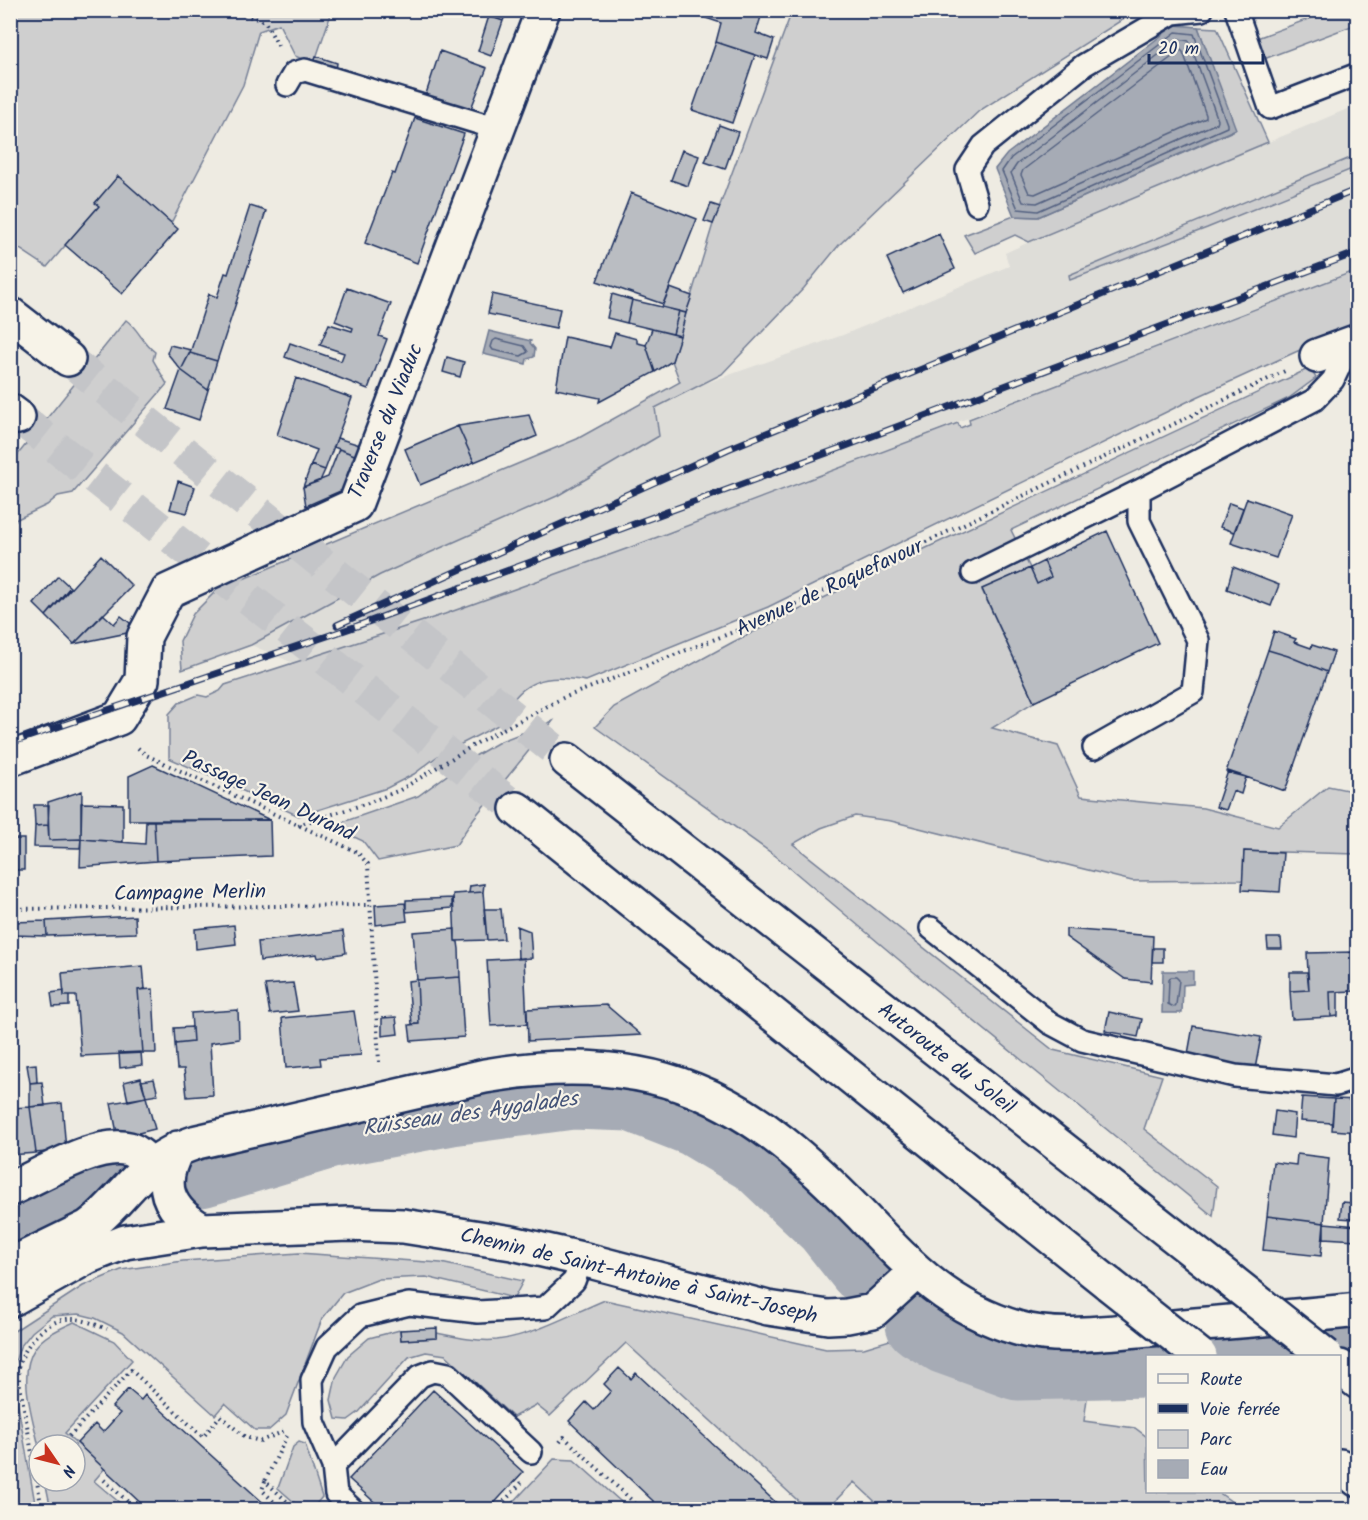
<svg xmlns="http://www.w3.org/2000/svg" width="1368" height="1520" font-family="Kalam,sans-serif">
	<rect width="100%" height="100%" fill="#eeebe2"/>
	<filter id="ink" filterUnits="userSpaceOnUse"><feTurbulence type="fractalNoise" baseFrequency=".0167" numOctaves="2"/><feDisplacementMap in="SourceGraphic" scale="12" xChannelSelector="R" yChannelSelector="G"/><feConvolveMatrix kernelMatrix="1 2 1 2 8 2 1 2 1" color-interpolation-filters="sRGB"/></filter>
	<g filter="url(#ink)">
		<path fill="#deddd8" d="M1357,105V269L626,549L445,614L293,663L251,645L380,575L557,496L659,436L655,408L692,388L843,335L1009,266L1005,253L1029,242Z"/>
		<path fill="#cfcfcf" stroke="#757f96" stroke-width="1.5" d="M10,11H332L314,64L295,56L279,24L259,31L243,85L171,223L118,176L96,203L99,206L47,267L11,243Z
			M792,11H1136L979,111L839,245L804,288L722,374L655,408L659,436L557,496L380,575L251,645L182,670L180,641L193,614L217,590L577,439L680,382L672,361L686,313L713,224Z
			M1330,11H1357V24L1264,59L1257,38Z
			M1198,27L1217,28L1268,142L1029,242L1015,235L975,253L964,235L1014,216L1038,217L1235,130Z
			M1357,155V167L1207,228L1070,280L1069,275Z
			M1357,270V324L1197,397L768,607L586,681C558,676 532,675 513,700C509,706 507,715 504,722L438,756L414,774L387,788L299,816L169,758V714L179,703L198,695L207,697L220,691L225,685L445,614L626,549L958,423L960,428L970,424L969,419Z
			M126,320C139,329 141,342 155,352L153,360L167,384L73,493L58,496L47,505L11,522V463Z
			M1310,368L1316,378L1289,398L1011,530L1030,568L982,590L1034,702L992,728L1058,746L1081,796L1203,808L1278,827L1328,786L1357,792V854L1244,851L1243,880L1132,881L891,821L855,816L821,828L793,844L1053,1050L1162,1076L1144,1129L1217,1186L1213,1216L904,964L777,857L595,727L614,707L733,642L920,551Z
			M553,721L474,818L456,845L378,861L363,841L331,826L418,796L468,760L501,741Z
			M299,1253L441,1263L523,1281L514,1298L426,1277L379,1279L343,1293L322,1319L286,1415L269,1430H255L225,1403L215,1415L123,1332L95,1318L79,1314L52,1316L32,1332L20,1347L12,1371L36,1509H11V1333L83,1286L121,1270L183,1261Z
			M605,1300L826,1349L864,1348L906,1335L933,1367L978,1386L1088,1391L1084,1421L1135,1428L1147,1437L1148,1492H1218L1242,1509H883L854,1482L827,1509H807L626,1343L550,1416L536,1405L513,1417L446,1355L426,1352L409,1357L359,1412L348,1420L336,1419L331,1400L336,1377L348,1356L369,1338L400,1330L401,1340L437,1338V1333C456,1337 478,1342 497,1340C535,1335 571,1314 605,1300Z
			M74,1322L114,1341L132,1360L65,1433L105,1468L94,1481L127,1509H51L45,1481H75V1445H39V1447C33,1418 17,1374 35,1348C44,1335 60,1329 74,1322Z
			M299,1442L305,1444L322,1497L312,1509H302L278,1488L293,1447Z
			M554,1459L574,1460L629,1509H507Z"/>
		<path fill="#a6abb5" stroke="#6e7992" stroke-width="1.5" d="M1175,25L1198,27L1236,129L1038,217L1014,216L995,169L1007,154Z
			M489,331L531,341L530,343L535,349L534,357L527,359L526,364L483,354Z
			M1163,971H1193V984L1183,985L1182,1013H1162Z"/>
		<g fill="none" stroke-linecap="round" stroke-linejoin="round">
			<path stroke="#536181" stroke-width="1.5" d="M1176,32L1194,34L1227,124V127L1038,211L1018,209L1002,171L1011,158Z
				M1179,39L1189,41L1218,120L1217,123L1037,203L1023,202L1011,173L1017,164Z
				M1181,50L1183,52L1206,115V118L1035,194L1029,193L1021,175L1023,170Z
				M496,339L524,346L528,352L521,356L493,350L491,347L493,341Z
				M1171,977H1176L1179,980L1176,1005L1174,1007L1168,1004L1169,980Z"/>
			<path stroke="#a6abb5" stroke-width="69" d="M201,1173L334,1133L451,1111L572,1095L631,1097L695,1122L759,1160L829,1226L863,1269
				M10,1220L42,1203L95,1182
				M920,1324L946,1340L1018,1366L1148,1363
				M1218,1356L1358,1344"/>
		</g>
		<path fill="#babdc2" stroke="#1b2f5e" stroke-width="1.5" d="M475,10H507L503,21Z
			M709,10H763L756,33L774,40L768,59L716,42L721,23L706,18Z
			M489,16L503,21L491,56L478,51Z
			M716,42L755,55L732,123L692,110Z
			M440,51L487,68L470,111L425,97Z
			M316,56L337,63L336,70L314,64Z
			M415,118L464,134L417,263L365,243L392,173L395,174Z
			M719,125L738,132L725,169L705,162Z
			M682,150L699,156L688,186L671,180Z
			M118,176L178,229L122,294L65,245L99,206L95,203Z
			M631,193L697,219L663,304L597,281Z
			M711,204L720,207L713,224L704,221Z
			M250,206L266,211L217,361L190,353L191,350L209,294L217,297L225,273L228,274Z
			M939,234L955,269L903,293L887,258Z
			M347,288L391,304L379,336L387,339L368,389L285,357L290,343L341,361L344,353L320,345L329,324L352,331L353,328L335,321Z
			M670,288L692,296L686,313L662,307Z
			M492,294L560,309L556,328L488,314Z
			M612,294L632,300L627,323L607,318Z
			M632,300L679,311L673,334L627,323Z
			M679,311L686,313L680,336L673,334Z
			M652,329L680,336L672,361L655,372L646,345Z
			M615,333L637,339V343L646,345L655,372L599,402L600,398L556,389L565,337L610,347Z
			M170,345L191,350L181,370L167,353Z
			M190,353L217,361L208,390L181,370Z
			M447,357L464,362L460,377L443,372Z
			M181,370L208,390L199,420L167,409Z
			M296,378L352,398L325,470L311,465L317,450L277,435Z
			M529,415L537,436L474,462L458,426Z
			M458,426L474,462L420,485L405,449Z
			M337,438L360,445L357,456L334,447Z
			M339,449L357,456L345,489L306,506L303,487L328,477Z
			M311,465L325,470L320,481L303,487Z
			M178,481L195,487L187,513L170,509Z
			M1247,498L1292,514L1276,558L1231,543Z
			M1229,503L1243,508L1234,532L1220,527Z
			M1107,531L1158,643L1034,702L982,589L1030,568L1037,584L1051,577L1044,561Z
			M101,555L132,586L74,644L46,616Z
			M1044,561L1051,577L1037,584L1030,568Z
			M1233,567L1279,585L1271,606L1227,589Z
			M58,576L70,587L46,616L34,604Z
			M103,614L114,624L121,616L130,623L127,633L74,644Z
			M1274,631L1296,639L1294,642L1311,648L1312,645L1334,652L1327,672L1288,656L1268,650Z
			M1268,650L1288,656L1327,672L1285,791L1246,777L1226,772Z
			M153,765L270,820H129V776Z
			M1228,771L1246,777L1241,794L1233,791L1226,810L1216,807Z
			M82,791L81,839L49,840L48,802Z
			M81,803L123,804V842L81,839Z
			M34,805H49L48,825L35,826Z
			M270,820L271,856L156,861L154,821Z
			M146,821H154L156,861L80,867L81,839L145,844Z
			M48,825L49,840L81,839L80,848L34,847L35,826Z
			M10,839H24V870H10Z
			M1244,851L1283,853L1280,892L1242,890Z
			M484,884L483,892L469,893L470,886Z
			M483,892L487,940L455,941L453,894Z
			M452,898V908L406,912V900Z
			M405,903L407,921L376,925L375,905Z
			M484,909H501L504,939L487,940Z
			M135,916L136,933L47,936L46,921Z
			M46,921L47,936L13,935L12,922Z
			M10,922H12L15,957H10Z
			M234,925L236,944L196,949L195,929Z
			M517,926L530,931L532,958L518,959Z
			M455,929V941L458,942L459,949L460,977L417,980L413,932Z
			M1066,929L1153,936L1151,982L1125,979L1066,937Z
			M343,931L346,953L318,958L317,954L260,961L258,942Z
			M1267,938H1281L1282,949H1268Z
			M1153,948H1163V962H1152Z
			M1354,952L1355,991L1330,992L1331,1017L1292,1019L1290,991L1309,990L1307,953Z
			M524,958L527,1024L491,1026L487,960Z
			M143,966L145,989L138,990L143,1053L81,1056L76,996H64L62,973Z
			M1290,972H1307L1309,990L1290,991Z
			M460,977L464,1037L411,1041L409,1025L419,1024L417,980Z
			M417,980L419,1024H412L408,981Z
			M293,983L298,1011L270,1014L265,985Z
			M153,989L156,1053H143L138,990Z
			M64,991V996H69V1006L53,1007L51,993Z
			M1330,992H1338V1016L1331,1017Z
			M606,1005L641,1035L528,1041L527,1009Z
			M238,1010L239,1039L210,1043L213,1095L187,1097L184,1069H177L175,1044L193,1042L191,1013Z
			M354,1011L361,1055L320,1058L321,1065L286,1068L282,1018Z
			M1109,1012L1142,1019L1138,1037L1105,1031Z
			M396,1017L398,1034L382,1036V1018Z
			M1193,1026L1261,1037L1255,1069L1234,1067L1188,1054Z
			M192,1027L193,1042L175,1044L174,1028Z
			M141,1052L142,1065L120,1068L119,1053Z
			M36,1064L37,1082L30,1083L27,1065Z
			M141,1078L146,1097L128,1101L124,1082Z
			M154,1079L158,1095L146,1097L141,1081Z
			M42,1082L45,1106L30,1107V1083Z
			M146,1097L155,1129L118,1138L111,1103Z
			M1302,1097L1334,1099L1332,1123L1300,1121Z
			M1334,1099L1358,1100V1132L1332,1130Z
			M62,1103L66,1150L36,1153L30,1107Z
			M30,1107L36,1153L10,1155V1108Z
			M1275,1111L1295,1114L1293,1138L1272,1135Z
			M1297,1154L1329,1158L1324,1223L1267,1216L1273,1162L1296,1165Z
			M1342,1202L1354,1203L1352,1219L1340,1218Z
			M1267,1216L1324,1223L1321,1256L1263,1250Z
			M1324,1223L1358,1226L1356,1240L1324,1238Z
			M437,1328V1338L401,1340L400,1330Z
			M619,1368L631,1379L636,1373L784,1510H663L651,1499L569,1421L586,1402L594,1410L611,1391L604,1384Z
			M128,1389L141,1400L145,1395L271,1510H148L77,1443L95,1424L103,1432L120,1413L112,1407Z
			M433,1390L523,1472L488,1510H383L349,1479Z"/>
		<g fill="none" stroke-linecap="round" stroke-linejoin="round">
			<path stroke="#c4c5c8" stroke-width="33" stroke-dasharray="33 16" stroke-linecap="butt" d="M68,359L567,760
				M18,417L517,809"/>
			<defs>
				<path id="service" d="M1236,10L1270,108L1358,74
					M287,85L294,73L305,70L498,129
					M977,204L967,170L983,146L1084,65L1173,13L1202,10
					M973,573L1139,491
					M1094,748L1193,692L1198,640L1139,521V491L1314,400L1333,380L1350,344
					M931,928L1050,1023L1082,1040L1235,1076L1336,1085L1358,1078
					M333,1466L420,1376L433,1371L448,1374L531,1452
					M353,1510L336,1494L333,1466L314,1422L312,1380L327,1347L360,1316L409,1304L478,1312L545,1308L574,1281L582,1259"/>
				<path id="minor" d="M1317,356L1358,341
					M10,759L119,718L142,680L144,637L168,591L355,505L543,10
					M178,1148C157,1185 167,1209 202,1230
					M10,1189C40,1176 97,1140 129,1149C138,1152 144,1159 151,1166
					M10,1265L88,1227C108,1213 123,1192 141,1175C156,1159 176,1149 197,1142L485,1076C554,1064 629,1064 694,1090C759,1115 812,1165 859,1213C908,1264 946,1307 1017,1328C1059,1341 1117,1331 1161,1328C1226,1322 1292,1317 1358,1310
					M10,1300L87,1257L125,1242L202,1230L348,1224L403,1226L512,1243L582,1259L768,1308L828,1317L847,1316L873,1311L916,1272"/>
				<path id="motorway" d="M10,314L68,359
					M10,411L18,417
					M567,760L1230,1280
					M517,809L1109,1284
					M1340,1367L1358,1382
					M1340,1466L1358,1480"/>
			</defs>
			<use href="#service" stroke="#1b2f5e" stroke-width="26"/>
			<use href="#minor" stroke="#1b2f5e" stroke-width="38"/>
			<use href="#motorway" stroke="#1b2f5e" stroke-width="38"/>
			<path stroke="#1b2f5e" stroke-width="4" stroke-dasharray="1.5 4.5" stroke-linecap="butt" d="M233,10L265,22L280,49
				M138,748L146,755L357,852L368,864L379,1062
				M298,825L368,803L400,790L482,740L563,698L754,624L1285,371
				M10,909L369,905
				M287,1436L265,1481L296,1510
				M560,1442L564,1437L642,1510
				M61,1445L131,1370L203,1437L220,1416L245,1437L260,1441L285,1431
				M104,1480L137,1510
				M265,1481L262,1490L282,1510
				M42,1510L19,1380C19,1376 18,1370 19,1366C24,1345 45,1321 67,1319C82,1318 94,1324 107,1329
				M496,1510L524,1480"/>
			<use href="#service" stroke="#f7f3e8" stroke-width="21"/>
			<use href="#minor" stroke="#f7f3e8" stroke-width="33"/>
			<use href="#motorway" stroke="#f7f3e8" stroke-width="33"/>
			<defs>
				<path id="rail" d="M337,625L728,449L1358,189
					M10,743L357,626L846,446L1358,252"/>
			</defs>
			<use href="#rail" stroke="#1b2f5e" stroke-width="7"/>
			<use href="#rail" stroke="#f7f3e8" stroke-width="4.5" stroke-dasharray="14" stroke-linecap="butt"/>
			<defs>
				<path id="motorway-bridge" d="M1230,1280L1326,1356
					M1109,1284L1200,1356"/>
			</defs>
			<use href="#motorway-bridge" stroke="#1b2f5e" stroke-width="38" stroke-linecap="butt"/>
			<use href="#motorway-bridge" stroke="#f7f3e8" stroke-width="33"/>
		</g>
	</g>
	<g text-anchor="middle" stroke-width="4.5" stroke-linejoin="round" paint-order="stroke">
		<g font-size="21" fill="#1b2f5e" stroke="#f7f3e8">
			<text transform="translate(385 421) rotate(-68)" y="7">Traverse du Viaduc</text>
			<text transform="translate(829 587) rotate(-25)" y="7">Avenue de Roquefavour</text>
			<text transform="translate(269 795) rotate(25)" y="7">Passage Jean Durand</text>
			<text transform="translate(190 892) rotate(-1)" y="7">Campagne Merlin</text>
			<text transform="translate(947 1058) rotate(38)" y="7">Autoroute du Soleil</text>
			<text transform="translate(639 1275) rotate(13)" y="7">Chemin de Saint-Antoine à Saint-Joseph</text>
		</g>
		<g font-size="22" font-style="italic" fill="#455478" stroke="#f7f3e8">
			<text transform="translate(470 1112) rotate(-8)" y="8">Ruisseau des Aygalades</text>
		</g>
	</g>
	<rect width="1368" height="1520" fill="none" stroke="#f7f3e8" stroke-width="36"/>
	<rect x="18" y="18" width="1332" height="1484" fill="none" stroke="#1b2f5e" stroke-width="2" filter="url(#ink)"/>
	<rect x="1146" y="1355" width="195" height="138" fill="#f7f3e8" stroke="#9fa5b1" stroke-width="1.5"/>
	<rect x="1158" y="1374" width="30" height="9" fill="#f7f3e8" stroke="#9fa5b1" stroke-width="1.5"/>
	<text x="1200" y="1385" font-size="18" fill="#1b2f5e">Route</text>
	<rect x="1158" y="1404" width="30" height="9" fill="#1b2f5e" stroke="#9fa5b1" stroke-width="1.5"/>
	<text x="1200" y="1415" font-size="18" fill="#1b2f5e">Voie ferrée</text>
	<rect x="1158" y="1430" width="30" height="18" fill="#cfcfcf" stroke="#9fa5b1" stroke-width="1.5"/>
	<text x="1200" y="1445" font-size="18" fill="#1b2f5e">Parc</text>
	<rect x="1158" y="1460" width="30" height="18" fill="#a6abb5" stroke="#9fa5b1" stroke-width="1.5"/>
	<text x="1200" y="1475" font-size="18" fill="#1b2f5e">Eau</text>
	<g transform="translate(57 1463) rotate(125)"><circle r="28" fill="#f7f3e8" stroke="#9fa5b1" stroke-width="1.5"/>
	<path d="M0-4.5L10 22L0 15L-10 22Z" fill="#c8321e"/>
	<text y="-9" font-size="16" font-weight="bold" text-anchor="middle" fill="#1b2f5e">N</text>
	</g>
	<path d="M1149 54v9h114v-9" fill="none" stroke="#1b2f5e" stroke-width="3"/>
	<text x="1158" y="54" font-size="18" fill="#1b2f5e" stroke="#f7f3e8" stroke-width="4.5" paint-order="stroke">20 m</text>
</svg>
